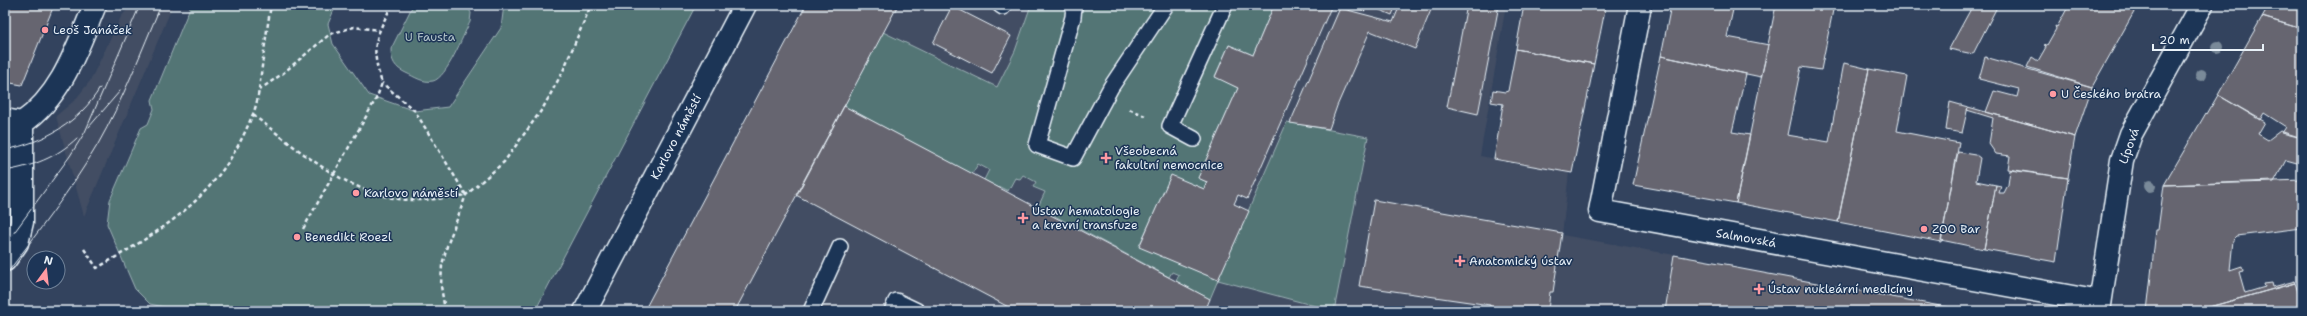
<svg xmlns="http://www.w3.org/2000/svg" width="2307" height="316" font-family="'Shantell Sans',sans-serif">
	<rect width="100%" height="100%" fill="#33435e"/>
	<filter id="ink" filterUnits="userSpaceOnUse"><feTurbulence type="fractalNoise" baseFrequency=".025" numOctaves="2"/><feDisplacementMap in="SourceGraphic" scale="8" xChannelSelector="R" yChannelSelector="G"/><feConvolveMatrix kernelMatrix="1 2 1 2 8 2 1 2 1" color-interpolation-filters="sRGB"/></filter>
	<g filter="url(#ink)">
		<path fill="#424d63" d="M131,5H173L84,216L56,116L75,100L90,81L121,17Z
			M806,5H1506L1480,156L1569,172L1562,235L1731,265V267L1967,311H644Z"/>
		<path fill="#527475" stroke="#9db2b6" d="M191,5H336L328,24L333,44L369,95L415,111L448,107L501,28L504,5H696L535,311H182L150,304L135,289L107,224L110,200L141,128L148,124L154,109L152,100Z
			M413,5H467L471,13L470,22C463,35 447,78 433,81C423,83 415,77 406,73C395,68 391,61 391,49Z
			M1031,5H1274L1253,55L1229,45L1215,76L1238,88L1198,178L1207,182L1204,189L1171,176L1139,246L1218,280L1287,122L1368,137L1334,311L1218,280L1210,299L1176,281L1179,275L1172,272L1169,277L1038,207L1045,192L1033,187L1036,182L1023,175L1020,179L1015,178L1008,191L1000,187L999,188L984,180L989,170L978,164L972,174L844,106L883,32L997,87L1015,51Z"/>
		<path fill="#666570" stroke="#e8f1f8" d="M5,5H54L22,85L5,82Z
			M806,5H898L735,311H644Z
			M1274,5H1332L1247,199L1238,195L1234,204L1249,211L1218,280L1139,247L1171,175L1204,189L1207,182L1198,178L1238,88L1215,77L1229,45L1253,55Z
			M1352,5H1396L1392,15L1368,5L1365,11Z
			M1400,5H1433L1415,49L1370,31L1337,106L1329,129L1290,123L1340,8L1393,22Z
			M1467,5H1499L1478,114L1447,107Z
			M1524,5H1606L1594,64L1516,49Z
			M1671,5H1734L1727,37L1769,45L1761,77L1661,56Z
			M1776,5H1834L1821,70L1801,67L1787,135L1829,142L1844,63L1869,69L1838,222L1736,203Z
			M1973,5H1998L1973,54L1949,49Z
			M2067,5H2138L2092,87L2027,67L2032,57L2038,61L2046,47L2044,46L2047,45L2056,29L2055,26L2057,27L2068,7Z
			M2269,5H2302V29L2262,17Z
			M952,6L1011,36L992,73L933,43Z
			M2262,17L2302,29V138L2282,133L2286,127L2264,113L2260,120L2218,95Z
			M1516,49L1594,64L1572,173L1494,159L1503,104L1491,102L1493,90L1505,92L1508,91Z
			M1661,56L1746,74L1732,132L1750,135L1736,203L1633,185Z
			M1985,57L2092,87L2075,137L1986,112L1994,91L2017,97L2019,89L1979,79Z
			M1869,69L1907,76L1897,131L1959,143L1941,242L1838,222Z
			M2218,95L2265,122L2258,134L2268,140L2280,131L2302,138L2301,160L2297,163L2286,160L2274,182L2164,185L2206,113L2207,114Z
			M1950,102L1968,107L1962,133L1946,130Z
			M844,106L1210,299L1205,311H1016L796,195Z
			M1968,107L2075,137L2068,178L2008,169L2010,156L1996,154L1989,144L1993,118L1967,110Z
			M1958,152L1976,155L1980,158L1976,181L1996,185L1984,249L1941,240Z
			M2010,170L2068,178L2056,262L1984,249L1996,185L2001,186L1999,193H2004L2008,185Z
			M2302,180V228L2237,236L2233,240L2230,270L2242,266L2243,271L2239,272L2245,293L2265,287L2264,284L2272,283L2273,287L2295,281V283L2195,311H2147L2156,230H2158L2164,185Z
			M1374,200L1562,233L1553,292H1550L1548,311H1490V305L1359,286Z
			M1674,255L1731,265V267L1967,311H1665Z
			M2295,283L2302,304V311H2195Z"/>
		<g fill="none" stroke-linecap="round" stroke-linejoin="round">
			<defs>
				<path id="service" d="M1000,5L1003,7L1004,5
					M1074,5L1073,17L1037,145L1073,158L1111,87L1166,5
					M5,139L22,123
					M1194,139L1170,126L1225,5
					M811,311L840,247
					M892,311L896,301L917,311"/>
				<path id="minor" d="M1640,5L1600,211L2100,302
					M5,120L22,123
					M585,311L745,5"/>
				<path id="tertiary" d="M5,260L17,243L22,222V123C62,96 77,48 95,5
					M2099,311L2122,160L2131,134L2202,5"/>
			</defs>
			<use href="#service" stroke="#e8f1f8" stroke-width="18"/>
			<use href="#minor" stroke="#e8f1f8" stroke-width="25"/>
			<use href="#tertiary" stroke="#e8f1f8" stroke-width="25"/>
			<path stroke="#e8f1f8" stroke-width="2.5" stroke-dasharray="4 3" stroke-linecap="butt" d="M259,90L282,74L330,34L354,27L379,30
				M1129,109L1145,116
				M253,115C297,148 343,191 399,199C421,202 444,198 466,195L415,111L382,83
				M303,229L377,97L382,83C370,47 375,38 392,5
				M84,249L97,268C168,227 220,196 252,116C258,104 259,88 261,74C264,51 267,28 271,5
				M445,311L441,286L442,265L447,246L466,195L504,162L543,108L563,71L591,5"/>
			<use href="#service" stroke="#1d3557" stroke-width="15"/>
			<use href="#minor" stroke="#1d3557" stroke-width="22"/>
			<use href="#tertiary" stroke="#1d3557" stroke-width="22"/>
			<path stroke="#e8f1f8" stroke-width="1" d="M89,127L120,91
				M5,150C44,142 79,123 100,88
				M5,171C33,166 56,158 77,138
				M5,245L70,156L85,132L140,5
				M5,276C37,233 71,190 98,144C123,100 141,52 161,5"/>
		</g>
		<g fill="#7a8a99">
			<circle cx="2217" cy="47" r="6"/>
			<circle cx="2201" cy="75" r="6"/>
			<circle cx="2150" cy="186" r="6"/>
		</g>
	</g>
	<g fill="#ff9aa2" stroke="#1d3557" stroke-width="1.5">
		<circle cx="45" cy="30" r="4"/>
		<circle cx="2053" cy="94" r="4"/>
		<path d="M1104 152h4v4h4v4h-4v4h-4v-4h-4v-4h4z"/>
		<circle cx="356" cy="193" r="4"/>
		<path d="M1021 212h4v4h4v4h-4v4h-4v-4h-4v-4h4z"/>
		<circle cx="1924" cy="229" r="4"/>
		<circle cx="297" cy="237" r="4"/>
		<path d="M1458 255h4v4h4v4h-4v4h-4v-4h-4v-4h4z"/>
		<path d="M1757 283h4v4h4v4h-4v4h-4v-4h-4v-4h4z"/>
	</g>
	<g text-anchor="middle" stroke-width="3" stroke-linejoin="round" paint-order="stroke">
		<g font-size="12" fill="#e8f1f8" stroke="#1d3557" text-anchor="start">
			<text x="53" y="34">Leoš Janáček</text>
			<text x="2061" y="98">U Českého bratra</text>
			<text x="1115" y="155">Všeobecná<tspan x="1115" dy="14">fakultní nemocnice</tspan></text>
			<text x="364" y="197">Karlovo náměstí</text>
			<text x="1032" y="215">Ústav hematologie<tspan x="1032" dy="14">a krevní transfuze</tspan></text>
			<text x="1932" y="233">ZOO Bar</text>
			<text x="305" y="241">Benedikt Roezl</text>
			<text x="1469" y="265">Anatomický ústav</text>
			<text x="1768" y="293">Ústav nukleární medicíny</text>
		</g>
		<g font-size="12" fill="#b4c5ca" stroke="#1d3557">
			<text x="430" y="41">U Fausta</text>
		</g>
		<g font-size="12" fill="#e8f1f8" stroke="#1d3557">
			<text transform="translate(676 137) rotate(-62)" y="4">Karlovo náměstí</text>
			<text transform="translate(2129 146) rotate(-70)" y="4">Lípová</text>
			<text transform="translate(1746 238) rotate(10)" y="4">Salmovská</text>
		</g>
	</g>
	<rect width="2307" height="316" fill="none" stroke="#1d3557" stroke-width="20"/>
	<rect x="10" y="10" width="2287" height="296" fill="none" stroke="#e8f1f8" stroke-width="1.5" filter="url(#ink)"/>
	<g transform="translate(46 270) rotate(15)"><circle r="19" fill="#1d3557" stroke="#6e8097"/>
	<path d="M0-3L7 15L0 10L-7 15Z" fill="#ff9aa2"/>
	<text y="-6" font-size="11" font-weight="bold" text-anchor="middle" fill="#e8f1f8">N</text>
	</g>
	<path d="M2153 44v6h110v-6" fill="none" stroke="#e8f1f8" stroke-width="2"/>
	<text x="2159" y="44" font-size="12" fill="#e8f1f8" stroke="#1d3557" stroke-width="3" paint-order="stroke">20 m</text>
</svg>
